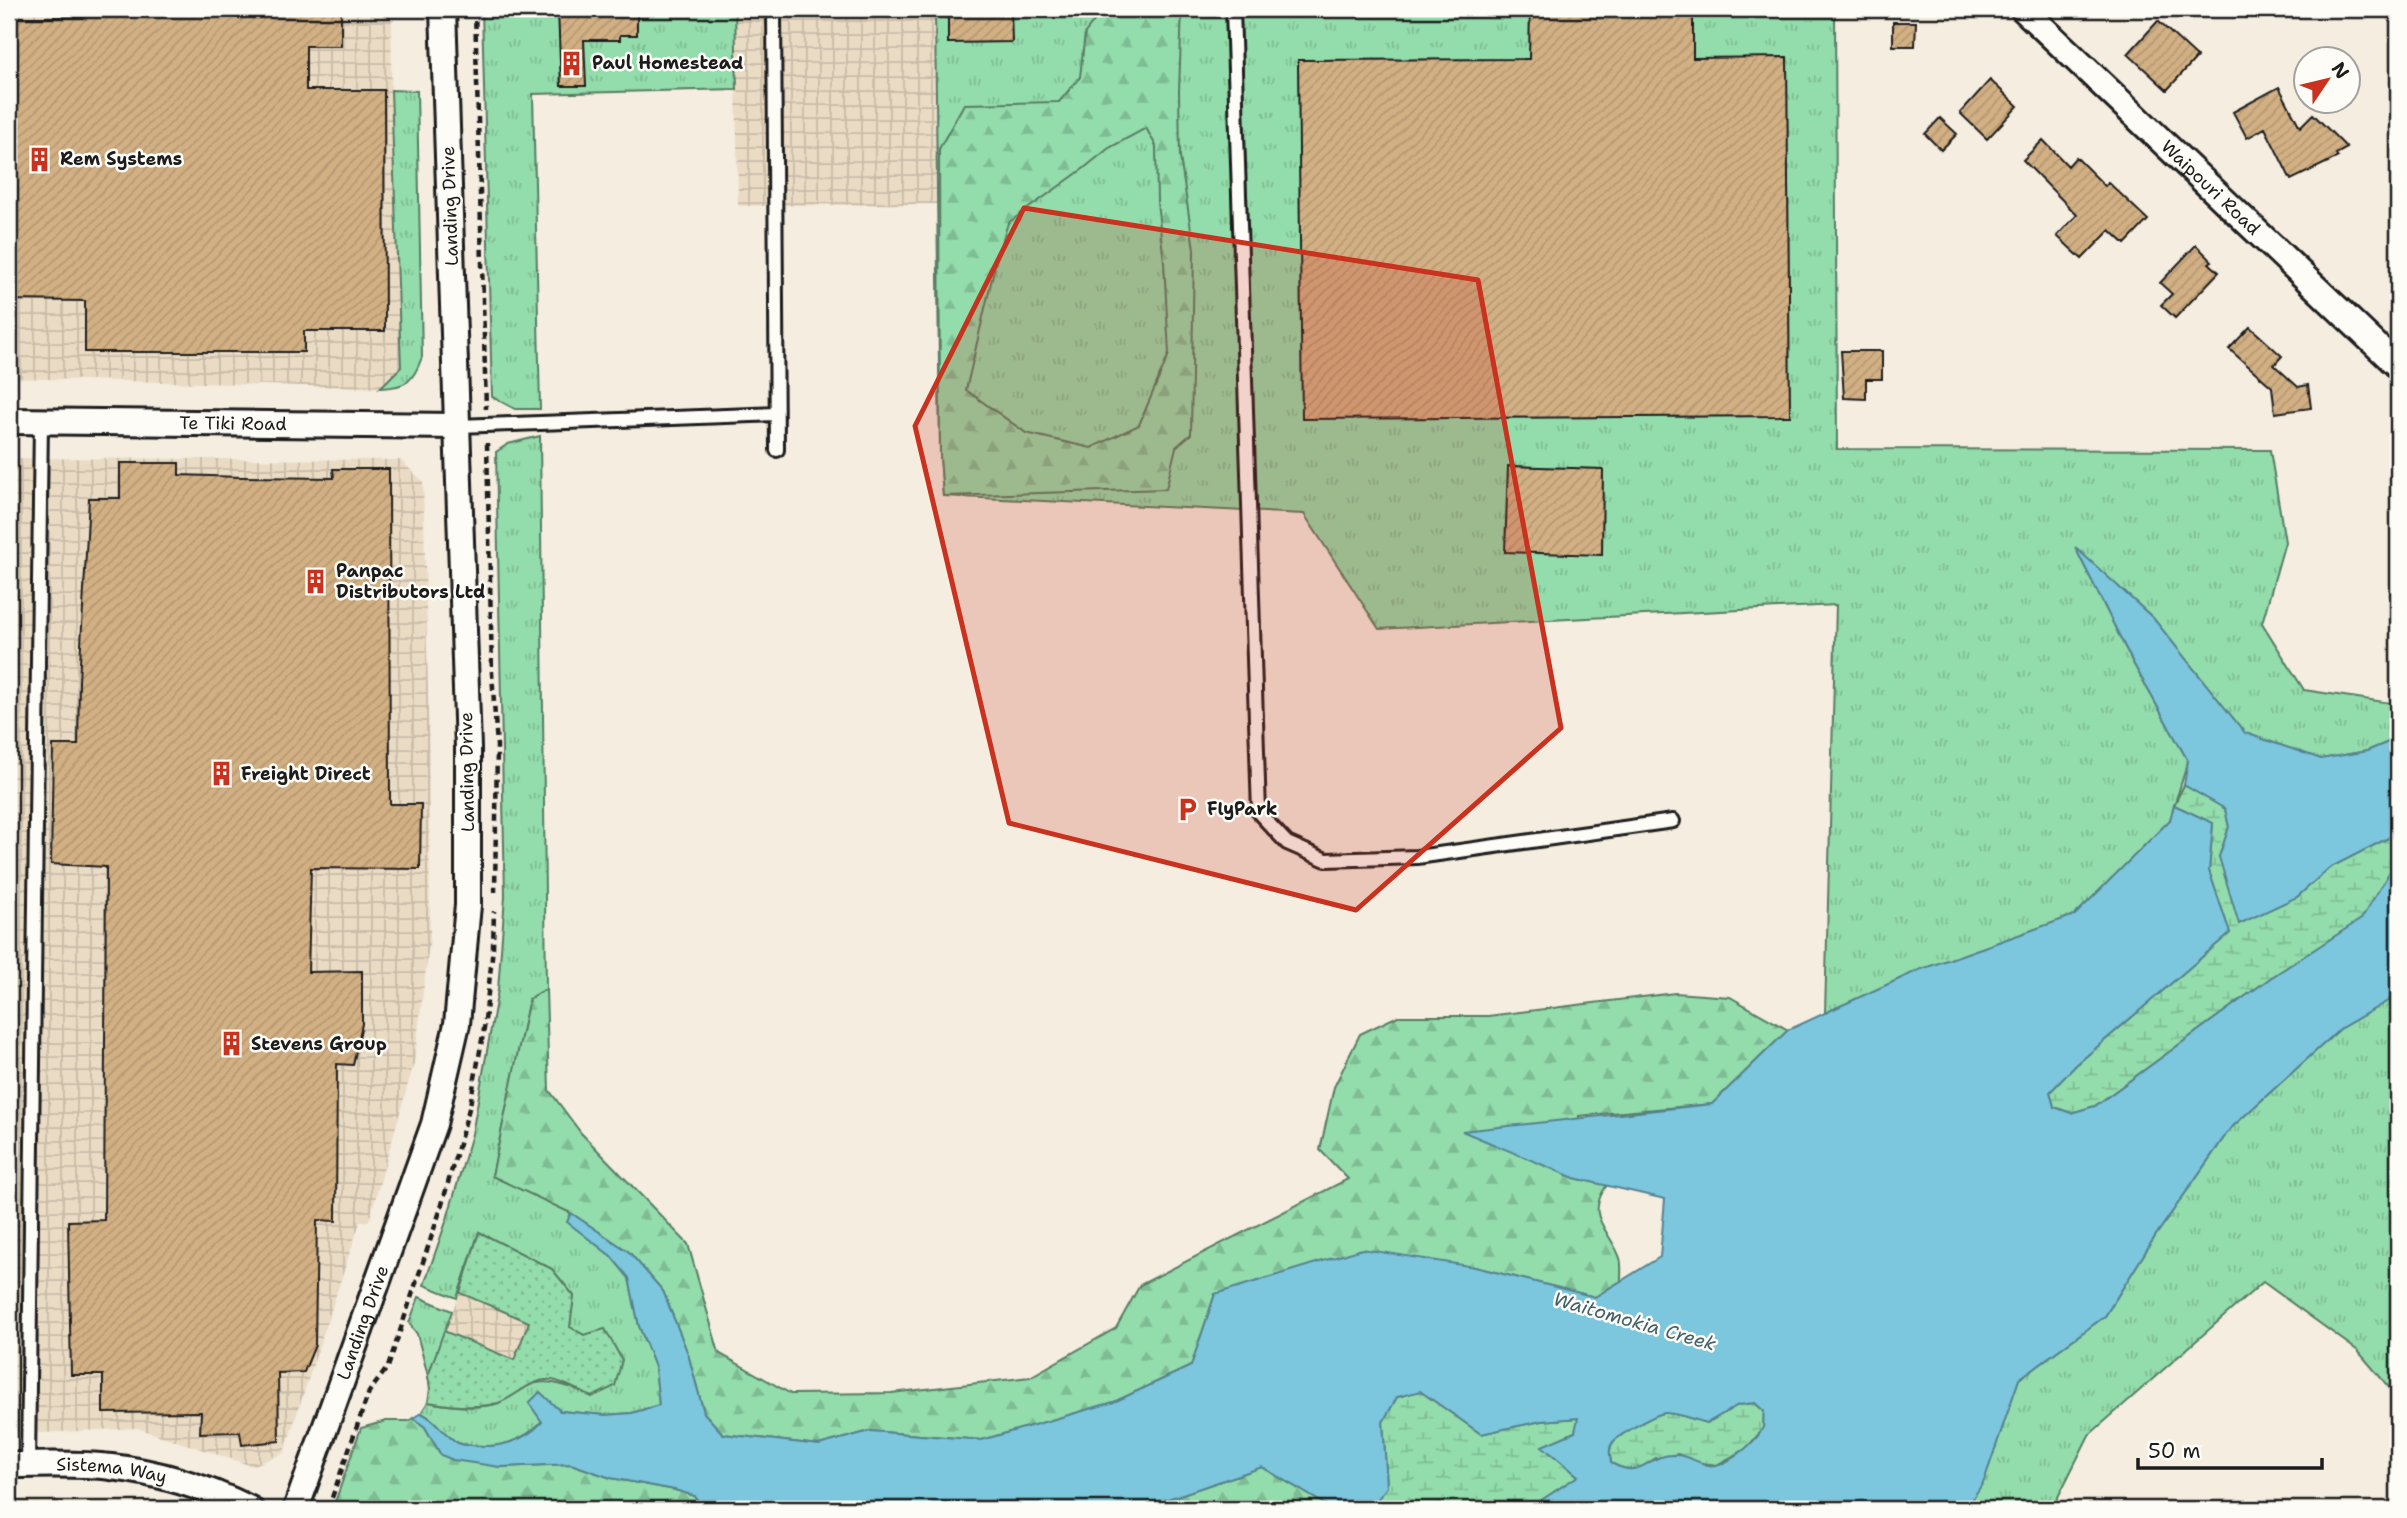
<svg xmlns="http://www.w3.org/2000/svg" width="2407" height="1518" font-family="'Shantell Sans',sans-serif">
	<defs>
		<pattern id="industrial-grid" width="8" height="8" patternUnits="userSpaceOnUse" patternTransform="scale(1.75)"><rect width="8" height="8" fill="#eadbc4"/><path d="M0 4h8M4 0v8" fill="none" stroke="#c8bba8"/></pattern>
		<pattern id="grass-tufts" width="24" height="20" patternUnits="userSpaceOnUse" patternTransform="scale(1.75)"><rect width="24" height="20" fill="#93dcab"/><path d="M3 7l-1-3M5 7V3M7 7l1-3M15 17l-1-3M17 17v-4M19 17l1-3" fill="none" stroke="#7ebc93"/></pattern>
		<pattern id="forest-firs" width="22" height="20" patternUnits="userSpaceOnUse" patternTransform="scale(1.75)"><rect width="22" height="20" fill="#93dcab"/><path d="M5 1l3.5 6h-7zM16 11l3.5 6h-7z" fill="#7ebc93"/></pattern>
		<pattern id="wetland-marsh" width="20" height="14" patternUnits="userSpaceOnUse" patternTransform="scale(1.75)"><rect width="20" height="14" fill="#93dcab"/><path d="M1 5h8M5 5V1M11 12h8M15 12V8" fill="none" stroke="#7ebc93"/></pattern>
		<pattern id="park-dots" width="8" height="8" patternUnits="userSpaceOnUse" patternTransform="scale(1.75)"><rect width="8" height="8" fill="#93dcab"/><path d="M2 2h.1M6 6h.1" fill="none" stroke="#7ebc93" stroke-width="1.8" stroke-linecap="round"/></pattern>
		<pattern id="building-hatch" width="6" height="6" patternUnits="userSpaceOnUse" patternTransform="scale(1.75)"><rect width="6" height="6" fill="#d2b084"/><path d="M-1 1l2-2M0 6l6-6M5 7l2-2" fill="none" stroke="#b49771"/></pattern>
	</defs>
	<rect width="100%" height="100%" fill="#f4ede0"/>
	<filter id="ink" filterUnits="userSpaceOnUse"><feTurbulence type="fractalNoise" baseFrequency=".0143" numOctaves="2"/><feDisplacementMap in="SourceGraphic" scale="14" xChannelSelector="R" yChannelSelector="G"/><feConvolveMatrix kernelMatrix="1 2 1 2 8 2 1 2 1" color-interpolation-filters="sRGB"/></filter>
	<g filter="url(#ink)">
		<path fill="url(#industrial-grid)" d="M9,9H392L391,90L401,367L380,388L9,378Z
			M735,9H935L938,204L738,206Z
			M9,458L400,460L423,481L428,687L430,937L414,1063L369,1221L360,1222L284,1453L252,1466L137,1428L42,1433L9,1431Z
			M460,1293L530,1321L514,1360L444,1331Z
			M9,1503L116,1504L148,1509H9Z"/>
		<path fill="url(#grass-tufts)" stroke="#587c64" stroke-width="2" d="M482,9H735L737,89L533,94L540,409H515L492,397Z
			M935,9H1835L1837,449L2270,450L2285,542L2262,623L2304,690L2398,704V738L2367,751L2321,759L2245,733L2153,618L2076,549L2132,661L2188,761L2170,820L2075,915L1920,970L1825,1013L1836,605L1379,629L1304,514L943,496L940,456Z
			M391,90L417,91L422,357C413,382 407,387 380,388L401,367Z
			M540,436L546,989L529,999L492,1176L571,1213L568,1222L611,1256L629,1278L639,1326L655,1367L659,1405L632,1413L604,1415L560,1411L540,1393L529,1403L542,1421C524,1442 497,1449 471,1445C465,1445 460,1445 455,1441C441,1432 436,1419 421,1413L428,1402C449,1406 477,1410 499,1403C505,1400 511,1395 517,1391C535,1380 549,1380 569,1387L584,1335L569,1327L574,1296L552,1269L479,1232L457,1298L424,1285L447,1219L472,1134L498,990L505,896L496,452L508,444Z
			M2398,995V1398L2358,1351L2263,1282L2089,1435L2052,1509H1966L1984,1480L2019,1379L2105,1316L2156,1235L2230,1129L2341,1028Z
			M419,1297L452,1311L428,1376L417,1334L409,1323Z"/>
		<path fill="url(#forest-firs)" stroke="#587c64" stroke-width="2" fill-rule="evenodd" d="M1103,9H1182L1179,91L1180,157L1194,249L1191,434L1176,447L1166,489L943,496L940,456L939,149L964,104L1059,102L1080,77L1085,33ZM1146,128L1156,146L1157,202L1164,262L1169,354L1139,425L1091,448L1026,433L966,390L996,261L1008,223L1083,169L1109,148Z
			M546,989L549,1090L581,1133L688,1244L719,1353L791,1394L891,1393L1030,1377L1116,1328L1140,1285L1348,1179L1320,1150L1334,1087L1360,1034L1398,1016H1488L1675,993L1730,997L1788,1030L1712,1104L1579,1116L1574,1178L1607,1185C1584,1217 1609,1228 1620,1258C1622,1265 1621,1273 1621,1281L1595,1297L1475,1267L1215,1294L1191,1366L1114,1402L982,1440L870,1431L819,1445L723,1434L704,1413L688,1354L663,1291L629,1252L571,1213L492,1176L529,999Z
			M413,1418L425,1427L441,1455L500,1467L571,1464L611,1478L675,1490L695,1496L702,1509L333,1508L361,1428L386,1421H409Z
			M1262,1467L1333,1509H1138Z"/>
		<path fill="url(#wetland-marsh)" stroke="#587c64" stroke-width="2" d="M2184,785L2225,808L2229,827L2219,857L2297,897L2329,868L2398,833V868L2391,870L2362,919L2269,979L2095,1106L2071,1113L2054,1107L2050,1092L2076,1065L2230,933L2209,871L2213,823L2174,805Z
			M1420,1391L1481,1434L1541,1421L1579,1418L1575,1432L1543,1446L1578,1476L1528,1509H1370L1387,1486L1383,1422L1397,1397Z
			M1755,1403L1764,1411L1763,1429L1746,1449L1717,1465L1695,1462L1678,1454L1656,1458L1637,1470L1623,1469L1611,1463C1610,1456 1608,1448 1613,1442C1619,1435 1656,1413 1665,1413C1678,1413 1694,1420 1707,1423L1738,1405Z"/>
		<path fill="url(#park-dots)" stroke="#587c64" stroke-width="2" d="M479,1232L552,1269L574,1296L570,1327L584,1335L605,1329L622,1360L615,1386L592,1397C580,1392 565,1382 552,1380C531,1378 516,1397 498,1403C476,1409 450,1406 428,1402L430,1389L428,1376L444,1331L514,1360L529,1322L460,1293Z"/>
		<path fill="#7cc7dd" stroke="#568390" stroke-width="2" fill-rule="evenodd" d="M2075,547L2153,618L2245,733L2321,759L2367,751L2398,738V833L2329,868L2297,897L2239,924L2219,857L2229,827L2225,809L2184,785L2188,761L2132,661Z
			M2174,805L2213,823L2209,871L2230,933L2076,1065L2050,1092L2054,1107L2071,1113L2095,1106L2269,979L2361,919L2391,870L2398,868V995L2341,1028L2230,1129L2156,1235L2105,1316L2019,1379L1984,1481L1966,1509H1528L1578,1476L1542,1446L1575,1432L1578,1418L1541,1421L1481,1434L1420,1391L1397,1397L1383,1422L1387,1487L1370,1509H1333L1262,1467L1138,1509H702L695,1496L675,1490L611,1478L571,1464L500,1467L453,1460L441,1455L425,1427L413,1418L421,1413C436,1419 441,1432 455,1441C459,1445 465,1445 471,1445C497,1449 524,1442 542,1422L529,1403L540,1392L560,1411L605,1415L632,1413L659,1405L655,1367L639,1326L629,1278L611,1256L567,1222L571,1213L629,1252L663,1291L688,1354L704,1413L723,1434L819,1445L870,1431L982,1440L1114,1402L1191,1366L1215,1294L1362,1249L1475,1267L1595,1297L1660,1257L1665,1199L1574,1178L1462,1131L1712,1104L1788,1030L1919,970L2075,915L2170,820ZM1755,1403L1764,1411C1763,1416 1764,1423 1763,1427C1759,1440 1731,1462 1718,1465C1703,1468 1690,1455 1676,1455C1644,1454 1645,1481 1611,1463C1610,1456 1608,1448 1613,1442C1619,1435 1656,1413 1665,1413C1678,1413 1694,1420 1707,1423L1738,1405Z"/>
		<path fill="url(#building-hatch)" stroke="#1c1c1c" stroke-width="2" d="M84,9H341V46H306V90H384L385,331H304V352H85V301L9,300V17H84Z
			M558,9H634L635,14H637V35H620V40H584L586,86H561Z
			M965,9H1011L1012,42L948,43V14H965Z
			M1530,9H1693V58L1787,57L1790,416L1302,419L1298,60L1529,59Z
			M2158,21L2197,57L2167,90L2128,54Z
			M1893,22H1916L1915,46H1893Z
			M1990,80L2018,106L1987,139L1960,113Z
			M2279,87L2300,127L2313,114L2347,148L2336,154L2338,157L2291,180L2265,128L2247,138L2233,112Z
			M1940,118L1957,134L1941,150L1925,134Z
			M2043,140L2068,166L2076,157L2105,186L2108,182L2148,220L2125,244L2110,230L2082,259L2057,236L2077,215L2023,160Z
			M2196,245L2212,261L2209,263L2219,272L2175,318L2161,305L2172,294L2160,283Z
			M2250,327L2282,356L2274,365L2298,387L2308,385L2311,408L2275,413L2272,387L2229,349Z
			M1841,351H1882V379H1866V399L1844,398Z
			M120,463H179V475L242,477L334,478L333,469H389L390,804H421L420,869L311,868L308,972L362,971V1024L353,1065L337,1064L336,1221L317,1220L315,1345L304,1372L278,1373L279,1441L242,1445L240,1432L200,1433L201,1412L103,1413V1375H71L68,1221L104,1220L106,867L51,864L53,745H78L79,681L89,498H120Z
			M1508,466L1603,469L1602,555L1505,552Z"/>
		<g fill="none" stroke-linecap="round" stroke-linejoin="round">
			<defs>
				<path id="service" d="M774,9L777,450
					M1233,9L1259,813L1287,843L1326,860L1417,857L1673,821
					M458,426L776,414
					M28,1465L41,421"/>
				<g id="minor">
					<path id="s1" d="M2023,9L2398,366"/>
					<path id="s2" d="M9,421L458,426"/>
					<path id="s3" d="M9,1465C43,1465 78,1463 111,1467C159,1472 207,1488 250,1509"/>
					<path id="s4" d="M296,1509L434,1124L457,1024L468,905V748L443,9"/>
				</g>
			</defs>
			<use href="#service" stroke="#1c1c1c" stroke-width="18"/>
			<use href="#minor" stroke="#1c1c1c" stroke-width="30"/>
			<path stroke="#1c1c1c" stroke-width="4.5" stroke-dasharray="7 5" stroke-linecap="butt" d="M475,9L486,409
				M487,443L492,673L497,746L495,892
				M328,1509L369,1392L388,1367L441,1208L470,1105L484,1029L493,948L494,911"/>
			<use href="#service" stroke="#fdfcf7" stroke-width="12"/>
			<use href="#minor" stroke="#fdfcf7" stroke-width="24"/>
		</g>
	</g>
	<path fill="#c8321e" fill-opacity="0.2" stroke="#c8321e" stroke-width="5" stroke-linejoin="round" d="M1024,208L1478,280L1561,728L1356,910L1009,823L915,426Z"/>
	<defs>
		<symbol id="building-bare" viewBox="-9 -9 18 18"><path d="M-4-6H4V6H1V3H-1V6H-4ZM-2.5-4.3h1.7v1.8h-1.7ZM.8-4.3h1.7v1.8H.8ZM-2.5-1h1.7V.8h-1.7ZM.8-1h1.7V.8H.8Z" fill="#c8321e" stroke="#fdfcf7" stroke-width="2.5" paint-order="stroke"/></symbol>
		<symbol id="parking-bare" viewBox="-9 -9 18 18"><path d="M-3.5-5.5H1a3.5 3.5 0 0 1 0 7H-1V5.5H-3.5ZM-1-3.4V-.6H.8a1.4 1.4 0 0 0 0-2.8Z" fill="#c8321e" stroke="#fdfcf7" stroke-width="2.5" paint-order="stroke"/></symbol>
	</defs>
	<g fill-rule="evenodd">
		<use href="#building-bare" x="554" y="46" width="35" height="35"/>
		<use href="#building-bare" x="22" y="142" width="35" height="35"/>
		<use href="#building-bare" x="298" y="564" width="35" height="35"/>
		<use href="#building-bare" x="204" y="756" width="35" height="35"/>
		<use href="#parking-bare" x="1170" y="792" width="35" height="35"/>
		<use href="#building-bare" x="214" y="1026" width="35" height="35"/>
	</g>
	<g text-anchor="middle" stroke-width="5" stroke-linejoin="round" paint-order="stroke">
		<g font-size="18" font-weight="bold" fill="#1c1c1c" stroke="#fdfcf7" text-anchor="start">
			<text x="592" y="69">Paul Homestead</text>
			<text x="60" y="165">Rem Systems</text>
			<text x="336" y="577">Panpac<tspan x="336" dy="21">Distributors Ltd</tspan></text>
			<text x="241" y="780">Freight Direct</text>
			<text x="1207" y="815">FlyPark</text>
			<text x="251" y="1050">Stevens Group</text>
		</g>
		<g font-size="18" fill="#1c1c1c" stroke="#fdfcf7">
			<text dy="6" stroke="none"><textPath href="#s1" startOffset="259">Waipouri Road</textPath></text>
			<text transform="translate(450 206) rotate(-92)" y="6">Landing Drive</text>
			<text dy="6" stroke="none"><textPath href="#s2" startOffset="224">Te Tiki Road</textPath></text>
			<text transform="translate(467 772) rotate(-91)" y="6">Landing Drive</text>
			<text dy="6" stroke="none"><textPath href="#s4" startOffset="198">Landing Drive</textPath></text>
			<text dy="6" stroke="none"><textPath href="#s3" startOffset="103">Sistema Way</textPath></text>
		</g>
		<g font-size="19" font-style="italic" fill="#426069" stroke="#fdfcf7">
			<text transform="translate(1635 1321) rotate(16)" y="7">Waitomokia Creek</text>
		</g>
	</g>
	<rect width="2407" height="1518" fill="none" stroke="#fdfcf7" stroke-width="35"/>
	<rect x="18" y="18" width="2372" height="1483" fill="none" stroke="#1c1c1c" stroke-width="2.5" filter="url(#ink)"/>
	<g transform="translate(2327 80) rotate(55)"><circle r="33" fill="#fdfcf7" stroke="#a3a29f" stroke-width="2"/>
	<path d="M0-5L12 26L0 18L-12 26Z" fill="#c8321e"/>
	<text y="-10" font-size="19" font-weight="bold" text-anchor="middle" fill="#1c1c1c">N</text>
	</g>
	<path d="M2138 1458v10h184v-10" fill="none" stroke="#1c1c1c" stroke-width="3.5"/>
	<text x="2148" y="1458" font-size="21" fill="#1c1c1c" stroke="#fdfcf7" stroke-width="5" paint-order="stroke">50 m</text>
</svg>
